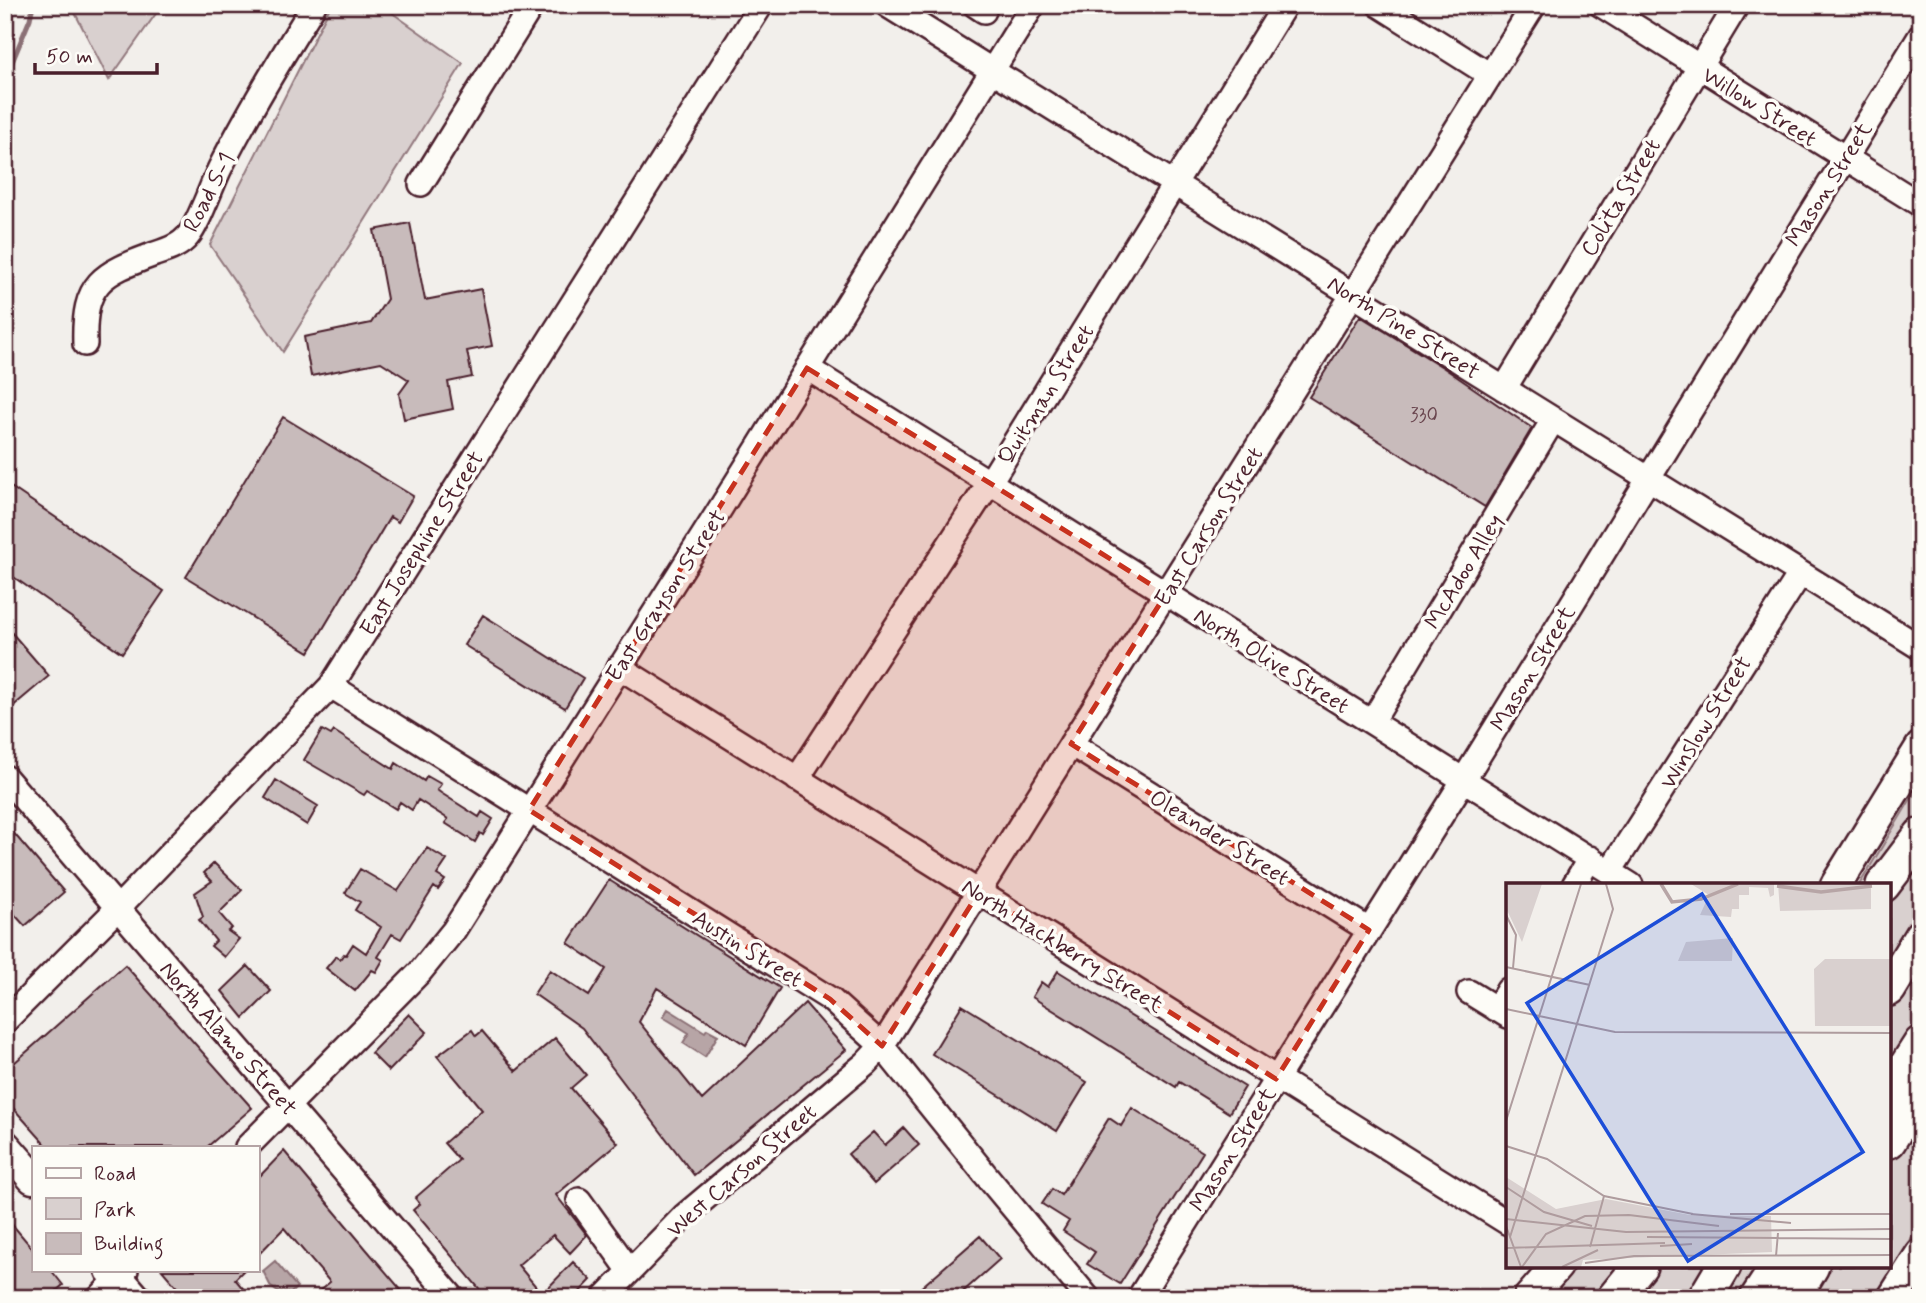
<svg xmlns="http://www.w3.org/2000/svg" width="1926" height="1303" font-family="Mynerve,sans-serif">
	<rect width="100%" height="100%" fill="#f2efeb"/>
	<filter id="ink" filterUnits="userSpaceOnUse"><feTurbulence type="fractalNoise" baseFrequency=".0143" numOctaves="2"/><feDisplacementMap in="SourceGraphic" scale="14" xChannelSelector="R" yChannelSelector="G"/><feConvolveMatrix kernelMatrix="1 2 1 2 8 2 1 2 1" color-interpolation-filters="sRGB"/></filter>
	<g filter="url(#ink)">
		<path fill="#d9d0cf" stroke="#92787d" stroke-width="2" d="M71,5H162L109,80Z
			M331,5H381L463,63L283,352L210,245Z
			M1921,782V1223L1875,1298H1538L1567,1266H1889V885H1859Z"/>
		<path fill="#b7a5a6" stroke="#8b6f75" stroke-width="2" d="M668,1009L705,1032L707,1029L718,1035L705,1057L683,1043L689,1033L663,1017Z
			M275,1261L297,1287L286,1298L271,1287L263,1271Z"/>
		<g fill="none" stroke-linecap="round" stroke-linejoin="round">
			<path stroke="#8b6f75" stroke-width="5" d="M5,79L30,19L33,5"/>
		</g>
		<path fill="#c8bbbb" stroke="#4a1f2b" stroke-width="2" d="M410,223L425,300L481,289L492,346L467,351L472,377L448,382L453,409L404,419L399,394L409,380L381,362L311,376L304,337L371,323L387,299L374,230Z
			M1360,316L1444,368L1532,428L1485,507L1309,397Z
			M283,417L413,496L398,522L390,517L309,652L186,577Z
			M5,483L164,591L122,653L5,571Z
			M483,615L583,678L565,708L464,645Z
			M5,625L49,676L5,713Z
			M322,730L331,735L334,731L393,769L396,763L424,781L427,776L441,784L437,790L441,793L479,817L482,812L493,819L483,835L480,833L475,842L445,823L448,819L418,800L412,810L400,802L396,809L367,791L364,795L304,760Z
			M276,780L318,806L307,825L265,798Z
			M5,823L64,892L25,926L15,915L5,924Z
			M427,848L447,860L437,875L445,880L438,890L434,887L401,939L392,934L378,957L383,960L376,972L372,970L355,991L326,968L336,956L340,959L344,954L346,955L353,944L366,953L381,927L355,910L360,902L345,893L360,869L398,891Z
			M214,863L242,890L219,913L232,928L228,931L239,939L224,957L211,946L216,941L199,920L203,917L195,893L212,881L204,873Z
			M609,880L780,988L746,1045L657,988L639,1022L702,1100L805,1003L846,1050L694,1175L582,1028L534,994L550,970L589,996L606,969L568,943Z
			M125,965L252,1108L207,1147H48L5,1099V1071Z
			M248,966L271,991L244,1018L222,991Z
			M1058,971L1245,1087L1229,1113L1179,1082L1176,1087L1032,997L1041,982L1048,987Z
			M962,1005L1087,1082L1057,1131L932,1054Z
			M409,1014L427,1032L389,1071L371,1053Z
			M472,1030L476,1036L482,1031L516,1071L555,1038L586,1075L571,1088L618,1143L556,1195L587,1235L570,1253L553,1235L518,1265L542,1294L573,1262L591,1280L574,1298H487L413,1210L420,1204L415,1198L459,1160L444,1143L482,1110L437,1056Z
			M1132,1108L1203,1152L1120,1284L1087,1264L1095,1252L1063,1231L1069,1221L1042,1204L1052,1189L1061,1195L1109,1118L1121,1126Z
			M904,1128L919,1145L874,1184L848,1154L873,1132L885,1145Z
			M284,1151L367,1250L408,1298H311L330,1282L284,1228L257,1256V1179Z
			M5,1216L33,1249V1270H51L63,1285L48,1298H5Z
			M980,1236L1000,1259L956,1298H909Z
			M162,1270H244L235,1279L251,1298H186Z"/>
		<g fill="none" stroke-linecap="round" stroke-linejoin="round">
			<defs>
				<path id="minor" d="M887,5L1921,648
					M975,5L984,11
					M1379,5L1490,75
					M1601,5L1921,205
					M421,184L532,5
					M85,344C83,282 101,274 155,254C167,250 180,246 188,236C198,225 212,184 220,168C248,112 281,58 314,5
					M807,368L1631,885
					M1504,389L1737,5
					M619,667L1508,1223
					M331,686L830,999L882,1046L985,1174L1088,1298
					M1372,722L1553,420
					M1071,744L1369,930
					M5,777L453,1298
					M797,779L990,482L1285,5
					M1610,871L1800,574
					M1574,885L1590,858
					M1469,992L1508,1016
					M1496,1009L1508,990
					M5,1021L117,909L331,686L761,5
					M247,1147L420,972L454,930L715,517L1033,5
					M579,1200L630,1271
					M99,1298L126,1270
					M604,1298L684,1216L866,1063L882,1046L1534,5
					M1139,1298L1463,781L1921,35"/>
				<path id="major" d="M1836,885L1921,747
					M5,1146L33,1178
					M111,1270L135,1298
					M1529,1298L1557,1266
					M1893,1298L1921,1254"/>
				<path id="highway" d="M1883,885L1921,835
					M1889,989L1921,936
					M1889,1093L1921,1043
					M1889,1141L1921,1088
					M1614,1298L1640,1266
					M1705,1298L1724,1266
					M1757,1298L1778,1266
					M1793,1298L1812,1266"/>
			</defs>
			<use href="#minor" stroke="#4a1f2b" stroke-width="28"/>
			<use href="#major" stroke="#4a1f2b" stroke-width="35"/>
			<use href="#highway" stroke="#4a1f2b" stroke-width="38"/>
			<use href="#minor" stroke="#fdfcf7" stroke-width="23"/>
			<use href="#major" stroke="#fdfcf7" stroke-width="30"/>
			<use href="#highway" stroke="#fdfcf7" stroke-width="33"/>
		</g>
	</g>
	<path fill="#c8321e" fill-opacity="0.2" stroke="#c8321e" stroke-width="5" stroke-dasharray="14 9" stroke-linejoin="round" d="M807,368L1166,594L1071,744L1369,930L1276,1079L979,892L882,1046L830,999L529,810Z"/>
	<g text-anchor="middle" stroke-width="7" stroke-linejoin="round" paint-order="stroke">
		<g font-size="19" fill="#6a464f">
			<text x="1424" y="421">330</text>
		</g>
		<g font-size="23" fill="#4a1f2b" stroke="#fdfcf7">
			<text transform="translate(1760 106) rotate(32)" y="8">Willow Street</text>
			<text transform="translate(1828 184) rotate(-58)" y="8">Mason Street</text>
			<text transform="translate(208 192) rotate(-63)" y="8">Road S-1</text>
			<text transform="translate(1620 197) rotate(-59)" y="8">Colita Street</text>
			<text transform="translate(1404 327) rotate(32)" y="8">North Pine Street</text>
			<text transform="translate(1045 394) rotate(-58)" y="8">Quitman Street</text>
			<text transform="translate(1208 526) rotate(-58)" y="8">East Carson Street</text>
			<text transform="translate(421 543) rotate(-58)" y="8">East Josephine Street</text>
			<text transform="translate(1463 571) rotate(-59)" y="8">McAdoo Alley</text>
			<text transform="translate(665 595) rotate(-57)" y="8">East Grayson Street</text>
			<text transform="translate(1272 660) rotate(32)" y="8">North Olive Street</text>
			<text transform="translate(1532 668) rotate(-59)" y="8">Mason Street</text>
			<text transform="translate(1705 722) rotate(-58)" y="8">Winslow Street</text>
			<text transform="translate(1220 837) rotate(32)" y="8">Oleander Street</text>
			<text transform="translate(1063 945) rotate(32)" y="8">North Hackberry Street</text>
			<text transform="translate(748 948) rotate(32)" y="8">Austin Street</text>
			<text transform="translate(229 1038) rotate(49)" y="8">North Alamo Street</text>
			<text transform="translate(1232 1149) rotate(-58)" y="8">Mason Street</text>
			<text transform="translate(741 1170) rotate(-41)" y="8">West Carson Street</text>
		</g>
	</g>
	<g transform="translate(1506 883)">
		<rect width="385" height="385" fill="#f2efeb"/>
		<path d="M0,1H36L16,59L0,25ZM185,1H268V12L264,14L262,5L243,4V12H233V26H226L225,34L194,32L203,12ZM272,1H365V26L274,28ZM227,55L226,78H172L180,59ZM319,76H385V143H309L308,86ZM0,294L50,326L100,316L184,332L265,333L266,369L77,377L75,384H0Z" fill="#d9d0cf"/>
		<path fill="none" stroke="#b7a5a6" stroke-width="3.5" d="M155,1L166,19L195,16L232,1M271,3L315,9L366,3"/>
		<path fill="none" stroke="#af9c9e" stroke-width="2" d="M0,32L10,52L7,85M0,84L84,102M0,126L109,149L385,150M0,238L75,1M0,263L41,276L98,313L187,331M0,304L38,329L86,343M185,331L285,340M224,331H385M0,336L120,349L385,346M0,343L15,384M4,354L107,26L100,1M141,354L385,356M154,363L186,361M84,364L98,313M0,365L159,360M270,373L272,350M79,380L128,373L385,372M16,384L40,351L79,333L123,332L213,343M56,384L92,367"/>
		<path fill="#1d4ed8" fill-opacity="0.15" stroke="#1d4ed8" stroke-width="3.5" d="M196,11L357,269L182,378L21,120Z"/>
		<rect width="385" height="385" fill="none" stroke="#4a1f2b" stroke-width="3.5"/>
	</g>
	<rect width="1926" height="1303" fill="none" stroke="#fdfcf7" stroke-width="28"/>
	<rect x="14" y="14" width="1898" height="1275" fill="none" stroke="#4a1f2b" stroke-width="2.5" filter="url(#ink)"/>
	<rect x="32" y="1146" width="228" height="126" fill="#fdfcf7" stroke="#b5a4a5" stroke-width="2"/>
	<rect x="46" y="1168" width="35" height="10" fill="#fdfcf7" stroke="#b5a4a5" stroke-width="2"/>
	<text x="94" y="1180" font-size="21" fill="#4a1f2b">Road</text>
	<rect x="46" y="1198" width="35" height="21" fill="#d9d0cf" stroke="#b5a4a5" stroke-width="2"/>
	<text x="94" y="1216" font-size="21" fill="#4a1f2b">Park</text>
	<rect x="46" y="1233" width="35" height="21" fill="#c8bbbb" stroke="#b5a4a5" stroke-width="2"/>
	<text x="94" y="1250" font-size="21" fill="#4a1f2b">Building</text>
	<path d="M35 63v10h122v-10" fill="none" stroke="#4a1f2b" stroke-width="3.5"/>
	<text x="46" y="63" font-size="21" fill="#4a1f2b" stroke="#fdfcf7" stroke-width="5" paint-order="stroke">50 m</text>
</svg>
